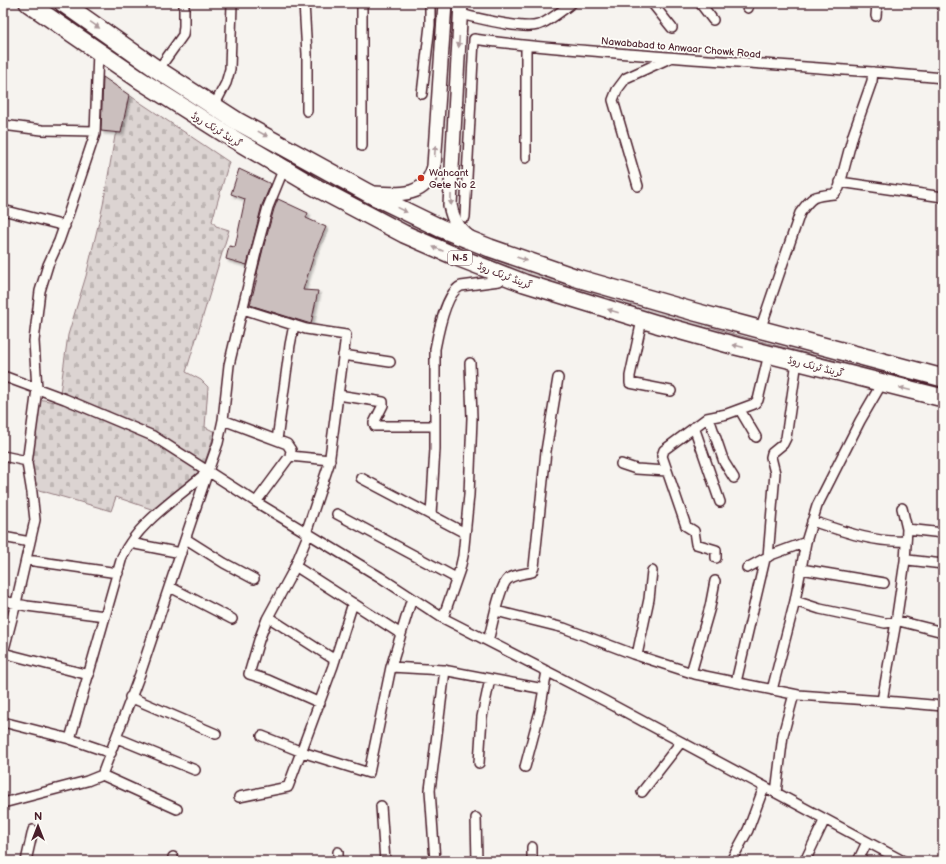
<svg xmlns="http://www.w3.org/2000/svg" width="946" height="864" font-family="'Balsamiq Sans','Playpen Sans Arabic',sans-serif">
	<defs>
		<pattern id="grass-tufts" width="24" height="20" patternUnits="userSpaceOnUse"><rect width="24" height="20" fill="#dcd4d2"/><path d="M3 7l-1-3M5 7V3M7 7l1-3M15 17l-1-3M17 17v-4M19 17l1-3" fill="none" stroke="#beb6b4"/></pattern>
		<pattern id="cemetery-stones" width="16" height="16" patternUnits="userSpaceOnUse"><rect width="16" height="16" fill="#dcd4d2"/><path d="M2 7V4a2 2 0 0 1 4 0v3zM10 15v-3a2 2 0 0 1 4 0v3z" fill="#beb6b4"/></pattern>
		<filter id="shadow"><feDropShadow dx="2.5" dy="2.5" stdDeviation="1" flood-color="#0004"/></filter>
	</defs>
	<rect width="100%" height="100%" fill="#f6f3ef"/>
	<filter id="ink" filterUnits="userSpaceOnUse"><feTurbulence type="fractalNoise" baseFrequency=".025" numOctaves="2"/><feDisplacementMap in="SourceGraphic" scale="8" xChannelSelector="R" yChannelSelector="G"/><feConvolveMatrix kernelMatrix="1 2 1 2 8 2 1 2 1" color-interpolation-filters="sRGB"/></filter>
	<g filter="url(#ink)">
		<path fill="url(#grass-tufts)" stroke="#937a7e" d="M248,135L348,187L698,320L711,327L737,335L870,370L866,375L577,296L401,227L366,204L254,143Z"/>
		<path fill="url(#cemetery-stones)" stroke="#937a7e" d="M129,95L229,162L212,221L216,226L229,230L186,372L201,380L208,387L205,427L215,432L203,468L190,483L154,510L116,497L111,511L32,488L30,464L39,399L54,402L60,393L68,335L86,276L103,205L115,136Z"/>
		<path fill="#cbbfbe" stroke="#4a1f2b" filter="url(#shadow)" d="M103,77L129,95L121,133L101,131Z
			M239,169L271,184L262,205L247,265L226,259L229,246L235,247L245,199L231,194Z
			M278,199L308,213L306,218L326,227L315,252L303,290L318,291L311,324L250,305L258,274L257,273L264,245L274,209Z"/>
		<g fill="none" stroke-linecap="round" stroke-linejoin="round">
			<defs>
				<path id="street" d="M304,3L307,54V111
					M362,3V146
					M652,3L672,28
					M700,3L713,20
					M744,3L748,8
					M940,3L943,7
					M460,14C478,18 522,30 538,25C547,23 564,9 572,3
					M876,16L877,3
					M526,46V158
					M158,70L183,35L184,26V3
					M422,94L430,25V3
					M214,106L226,83L230,69L232,3
					M3,125L42,130L95,131
					M840,182L943,197
					M638,186L613,100L617,90L626,78L670,58
					M3,210L65,226
					M465,217L474,39C521,46 569,49 616,53C725,62 834,68 943,78
					M243,309L306,329L346,335L329,464L306,533
					M642,320L630,376V383L671,391
					M760,330L800,213C812,196 813,196 834,194L839,188L853,135L872,81L873,72
					M343,355L390,362
					M3,376L65,399L153,436L256,502L380,577L441,617L605,701L903,861
					M338,395L383,402V405L374,423L375,426H435
					M740,410L756,437
					M709,418L724,462L734,478
					M223,420L287,444L291,450L290,456L330,460
					M694,427L720,502
					M277,440L290,345L294,325
					M3,456L27,461
					M621,464L636,469L667,471
					M361,478L465,533
					M256,502L290,456
					M337,514L456,578
					M431,515L435,449V349C438,333 446,292 461,286L499,281L505,276
					M812,521C842,531 874,543 906,541
					M907,529L943,533
					M308,535L293,571L267,619L259,640L249,674L268,680L320,703
					M3,537L30,542
					M186,539L224,563L254,579
					M130,543L181,553
					M768,557L775,473L771,457L772,453L783,444L786,438L797,361
					M716,558V550L696,544L694,531L686,526L662,456L664,450L707,418L727,414L754,404L758,400L769,354
					M27,560L118,573
					M908,560L943,564
					M295,566L401,634
					M747,568L771,555L806,542
					M801,569L884,583
					M170,587L232,619
					M3,601L27,606L105,616
					M795,601L820,609L885,623L899,621L943,632
					M496,611L564,628L633,654L695,674L798,695L897,702L943,706
					M268,617L335,660
					M443,618L460,569L463,556L469,495L472,418L470,363
					M488,641C492,628 499,586 508,579C515,574 524,574 532,572L534,567L546,451L558,378
					M637,655L649,599L652,571
					M391,667L443,670L544,689
					M691,673L710,607L715,581
					M89,675L3,653L16,603L35,520L32,493L27,463L37,389L34,341L40,291L48,265L59,241L65,224L95,134L98,51
					M736,682L765,559
					M772,690L795,601L806,542L817,506L860,421L882,383
					M130,697L216,734
					M882,701L896,622L905,561L907,529L902,508
					M3,722L70,739L111,753
					M262,736L302,752L369,773L391,667L412,598
					M117,738L195,770
					M70,739L122,557C139,521 178,498 207,472
					M479,763L482,717L490,679
					M525,767L540,711L547,671
					M102,775L177,809
					M642,792L681,742
					M776,793L783,735L794,694
					M239,797L288,787L333,666L353,603
					M3,803L87,781L102,775L140,674L208,471L218,443L223,420L229,365L258,244L268,207L284,168
					M381,806L385,861
					M476,818L477,861
					M338,852V861
					M173,857L174,861
					M26,861L33,830
					M435,861L430,790L445,670
					M532,861V847
					M731,861L748,830L764,787
					M805,861L825,819
					M858,861L867,842"/>
				<path id="secondary" d="M461,3L450,205C453,220 458,229 470,238
					M374,193C400,195 427,197 434,166L445,3"/>
				<path id="highway" d="M28,3L140,80L227,135L315,187L404,234L457,257L524,283L657,324L736,346L943,398
					M63,3L158,70L237,121L368,193L440,228L490,248L577,278L695,312L943,378"/>
			</defs>
			<use href="#street" stroke="#4a1f2b" stroke-width="12"/>
			<use href="#secondary" stroke="#4a1f2b" stroke-width="16"/>
			<use href="#highway" stroke="#4a1f2b" stroke-width="20"/>
			<use href="#street" stroke="#fdfcf7" stroke-width="9"/>
			<use href="#secondary" stroke="#fdfcf7" stroke-width="13"/>
			<use href="#highway" stroke="#fdfcf7" stroke-width="17"/>
		</g>
		<defs><path id="oneway-solid" d="M-6-.8H1V-3.2L6.5 0L1 3.2V.8H-6Z"/></defs>
		<g fill="#ac999b">
			<use href="#oneway-solid" transform="translate(95 25) rotate(35)"/>
			<use href="#oneway-solid" transform="translate(459 42) rotate(93)"/>
			<use href="#oneway-solid" transform="translate(263 134) rotate(29)"/>
			<use href="#oneway-solid" transform="translate(435 151) rotate(-86)"/>
			<use href="#oneway-solid" transform="translate(451 200) rotate(90)"/>
			<use href="#oneway-solid" transform="translate(402 210) rotate(26)"/>
			<use href="#oneway-solid" transform="translate(438 249) rotate(-157)"/>
			<use href="#oneway-solid" transform="translate(522 259) rotate(19)"/>
			<use href="#oneway-solid" transform="translate(613 311) rotate(-163)"/>
			<use href="#oneway-solid" transform="translate(738 346) rotate(-166)"/>
			<use href="#oneway-solid" transform="translate(905 389) rotate(-166)"/>
		</g>
	</g>
	<circle fill="#c8321e" stroke="#fdfcf7" stroke-width="1.5" cx="421" cy="178" r="4"/>
	<g text-anchor="middle" stroke-width="3.5" stroke-linejoin="round" paint-order="stroke">
		<rect fill="#fdfcf7" stroke="#806168" stroke-width="1" x="448" y="251" width="24" height="14" rx="3"/>
		<g font-size="9" font-weight="bold" fill="#4a1f2b">
			<text x="460" y="261">N-5</text>
		</g>
		<g font-size="10" fill="#4a1f2b" stroke="#fdfcf7">
			<text transform="translate(681 47) rotate(5)" y="4">Nawababad to Anwaar Chowk Road</text>
			<text transform="translate(217 129) rotate(32)" y="4">گرینڈ ٹرنک روڈ</text>
			<text transform="translate(505 275) rotate(21)" y="4">گرینڈ ٹرنک روڈ</text>
			<text transform="translate(816 366) rotate(14)" y="4">گرینڈ ٹرنک روڈ</text>
		</g>
		<g font-size="10" fill="#4a1f2b" stroke="#fdfcf7" text-anchor="start">
			<text x="429" y="176">Wahcant<tspan x="429" dy="12">Gete No 2</tspan></text>
		</g>
	</g>
	<rect width="946" height="864" fill="none" stroke="#fdfcf7" stroke-width="16"/>
	<rect x="8" y="8" width="930" height="848" fill="none" stroke="#4a1f2b" stroke-width="1.5" filter="url(#ink)"/>
	<g transform="translate(38 826)" stroke="#fdfcf7" stroke-width="3" paint-order="stroke">
	<path d="M0-3L7 15L0 10L-7 15Z" fill="#4a1f2b"/>
	<text y="-6" font-size="11" font-weight="bold" text-anchor="middle" fill="#4a1f2b">N</text>
	</g>
</svg>
